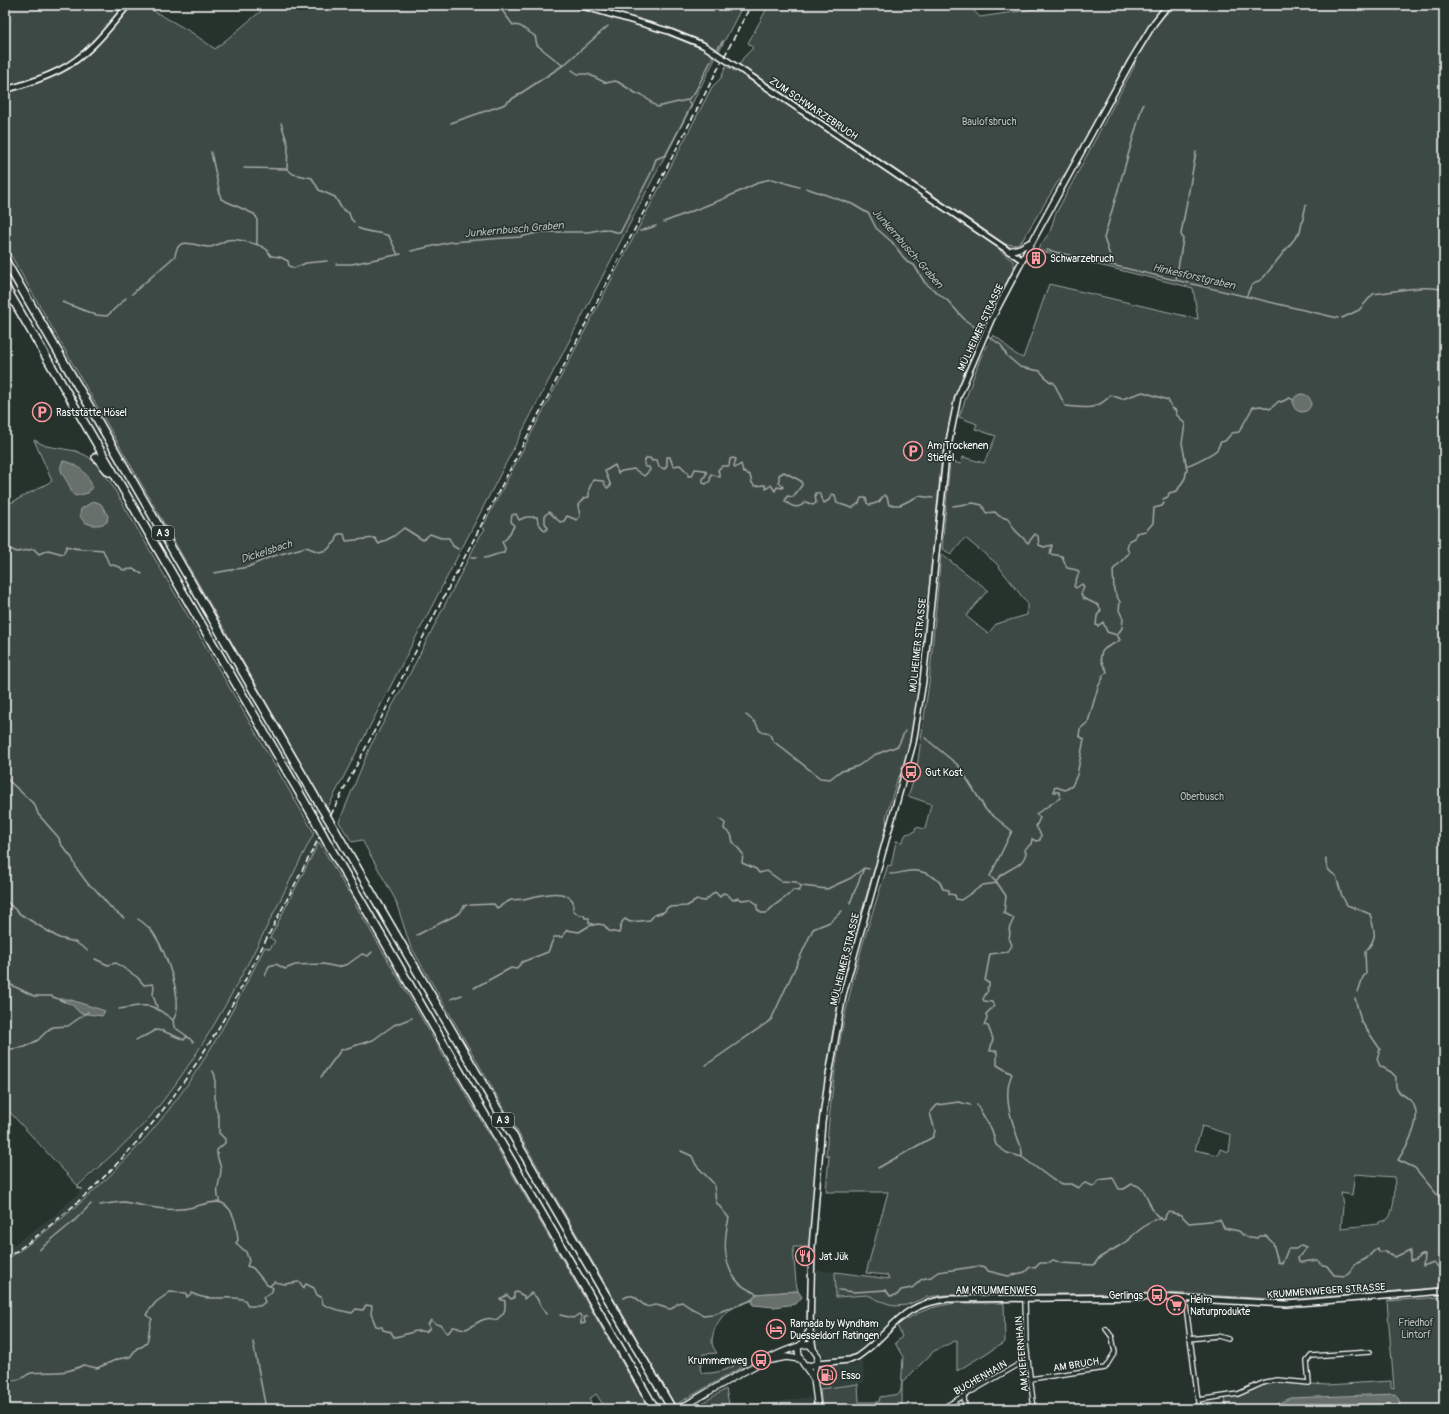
<svg xmlns="http://www.w3.org/2000/svg" width="1449" height="1414" font-family="Pangolin,sans-serif">
	<rect width="100%" height="100%" fill="#26332d"/>
	<filter id="ink" filterUnits="userSpaceOnUse"><feTurbulence type="fractalNoise" baseFrequency=".025" numOctaves="2"/><feDisplacementMap in="SourceGraphic" scale="8" xChannelSelector="R" yChannelSelector="G"/><feConvolveMatrix kernelMatrix="1 2 1 2 8 2 1 2 1" color-interpolation-filters="sRGB"/></filter>
	<g filter="url(#ink)">
		<path fill="#333f3a" d="M314,833L319,842L270,938L275,941L270,950L265,947L228,1019L199,1068L169,1110L129,1156L85,1200L46,1233L5,1261V1251L52,1217L79,1193L81,1186L136,1132L162,1103L192,1060L227,1000Z
			M817,1270L835,1272L836,1297L868,1295L878,1300L895,1306L907,1305L861,1350L852,1356L826,1357L821,1354L816,1343L814,1329Z
			M863,1359L864,1383L820,1389L818,1377L822,1367L827,1364L854,1365Z
			M811,1397L812,1409H770L769,1403Z"/>
		<path fill="#3e4944" stroke="#9ea4a2" fill-rule="evenodd" d="M5,5H143L191,32L215,49L261,11V5H743L327,809L5,245Z
			M769,5H968L980,17L1042,8L1046,5H1163L1136,46L1070,168L1057,183L1022,241L1016,245L1004,244L1000,251L1014,262V268L985,324L962,378L950,419L941,465L920,682L911,741L903,773L898,777L886,817L887,827C866,897 843,968 831,1041C819,1110 816,1178 809,1247H793L796,1283L798,1291L756,1294C750,1303 742,1303 733,1308C721,1314 712,1329 712,1342C712,1346 715,1350 717,1353L703,1354L700,1369L702,1373C713,1374 723,1371 734,1366L732,1364L738,1361L742,1367L675,1405L410,945L395,899L362,840L352,842L339,822L370,747L407,679L480,536L485,529L482,528L712,87L721,78L726,66L736,72L743,58L753,48L748,43Z
			M1177,5H1444V1287L1291,1300L1167,1293L946,1295L927,1297L907,1305L895,1306L878,1300L868,1295L836,1297L835,1272L889,1279L887,1275L866,1273L888,1192H826L829,1156L826,1155C830,1101 837,1046 850,993C860,950 874,907 888,865L891,866L896,841L902,842L906,834L914,832L916,827L925,829L931,804L908,796L916,774L929,683L941,554L988,590L966,616L988,634L996,624L1027,615V603L996,563L965,538L951,555L942,548L950,461L961,464L963,457L984,463L996,436L975,429L977,424L959,417L980,359L993,335C1006,342 1008,352 1023,358L1049,284L1198,319L1193,288L1037,250L1050,232L1055,215L1134,67L1135,61L1156,25L1165,15ZM1202,1126L1231,1135L1229,1152L1220,1149L1218,1155L1195,1150ZM1355,1174L1394,1177C1396,1185 1394,1213 1388,1219C1385,1221 1382,1221 1379,1222V1224L1341,1228L1343,1206L1341,1193L1352,1195Z
			M34,440L46,446L76,451L87,456L97,464L109,480L314,833C268,922 223,1024 162,1102C138,1134 107,1159 78,1186L5,1107V506L52,481Z
			M319,842L649,1409H606L596,1394L589,1399L595,1409H5V1261C81,1209 149,1145 199,1067C224,1029 244,988 265,947L270,949L275,941L270,938Z
			M1443,1297L1444,1409H1227L1225,1398L1240,1395L1264,1384L1278,1382L1327,1385L1391,1381V1387L1394,1388L1387,1301Z
			M957,1303H1004L1005,1342L957,1371V1340L934,1351L902,1383V1409H822L820,1389L858,1384L859,1402H879L880,1397L899,1394L901,1390L903,1357L895,1343L902,1337L897,1325C919,1311 932,1306 957,1303Z
			M726,1389L730,1409H692Z"/>
		<path fill="#67706c" stroke="#a4a9a7" d="M1293 403a9 9 0 1 1 18 0a9 9 0 1 1-18 0Z
			M63,461C76,462 90,475 92,487L88,493L75,496C71,493 71,490 69,485C65,477 57,470 63,461Z
			M94,501L101,504L108,516L107,522C96,529 76,524 81,509Z
			M60,999H68L105,1011L102,1016L80,1013L72,1005Z
			M798,1291L802,1297L796,1304L774,1307L753,1305L752,1300L756,1294Z
			M1395,1394L1399,1400L1400,1409H1273L1277,1404L1290,1398Z"/>
		<g fill="none" stroke-linecap="round" stroke-linejoin="round">
			<path stroke="#a4a9a7" stroke-width="1.5" d="M498,5L513,25L520,26L535,36L537,45L562,65
				M716,51L723,41
				M572,70L578,74H588L606,83L615,81L618,82L637,94H641L657,107L687,100
				M281,123L288,145L287,169
				M451,123L503,105L565,64L608,26
				M211,152L221,199L254,214L257,218V245
				M244,168L287,169L293,174L312,178L319,190L335,197L342,209L349,213L351,219L354,222
				M806,188L852,204L869,214L876,228L892,242L907,262L914,265L925,283L948,301L965,320L1001,345L1007,356L1020,367L1040,371L1049,381L1054,383L1065,406C1085,408 1096,411 1111,395L1122,399L1143,392L1168,400L1172,408L1177,411L1176,414L1185,424L1182,443L1187,469L1185,478L1177,491L1169,493L1168,497L1163,499
				M664,222L723,199L762,181L772,179L799,187
				M358,228C368,233 379,232 389,236L398,255
				M640,231L656,226
				M1047,250L1338,318
				M411,251L451,242L520,237L541,232H588L604,229L620,233L650,175L656,159L666,155L692,105L687,100L694,94L714,55
				M336,264H352L401,254
				M1113,265L1104,238L1143,104
				M1176,280L1183,239L1181,234L1196,152
				M132,294L175,256C178,233 197,248 210,247C216,246 222,242 227,240C236,238 259,244 266,249C268,250 269,254 271,256L280,257L288,261L289,266L294,268L306,263L327,261
				M1246,297L1251,286L1263,278L1300,232L1306,205
				M62,302L96,315L107,316L126,298
				M1342,318L1359,310L1373,294C1395,292 1423,284 1444,290
				M1186,466C1192,464 1216,453 1218,448C1219,446 1219,444 1221,442L1225,441L1232,433L1239,432L1253,407L1261,406L1270,409L1279,401L1281,402L1290,398L1293,400
				M953,506L973,503L982,505L986,513L995,512L999,516L1008,519L1015,530L1028,543L1035,534L1038,536L1039,545L1044,547L1052,545L1050,554L1062,556L1067,568L1077,570L1079,572L1074,586L1076,588L1082,584L1084,587L1081,594L1083,598L1098,605L1101,610L1097,616L1096,625L1098,626L1103,622L1107,632L1117,635L1120,640C1113,646 1098,647 1101,660C1102,665 1106,667 1107,672L1102,676L1103,678L1098,687L1088,722L1080,729L1079,736L1084,739L1077,775L1072,786L1065,790L1056,787L1054,788V792H1059L1060,798L1036,814L1040,818L1036,826L1041,835L1040,840L1036,841L1032,839L1031,844L1024,850L1026,852C1023,870 1004,867 996,881L1006,896L1004,913L1014,918L1009,929L1010,933L1009,938L1012,945L1008,952L990,954L985,981L989,983V986L987,988L988,990L983,999L984,1001L992,1002L994,1006L986,1014L987,1019L984,1025L988,1026L993,1039L990,1051H997V1065L1012,1074C1003,1093 1010,1116 1017,1136C1019,1143 1023,1148 1022,1157L1053,1180L1063,1184H1071L1078,1188L1085,1183L1093,1186L1096,1184L1099,1180L1113,1178L1119,1189H1124L1132,1184C1151,1187 1146,1212 1163,1220L1165,1219L1166,1214L1169,1212L1181,1215L1189,1223L1220,1220L1224,1228L1239,1231L1244,1236L1257,1238L1259,1236H1266L1273,1243L1278,1262L1282,1264L1288,1249H1296L1301,1245L1307,1247L1298,1258L1299,1261L1302,1262L1318,1260L1320,1264L1327,1266L1334,1275C1349,1277 1347,1276 1355,1265C1358,1261 1365,1261 1368,1257C1372,1254 1373,1250 1378,1248L1379,1252L1385,1251L1395,1257L1410,1250V1261L1416,1260L1419,1256L1424,1254L1423,1266L1434,1262L1438,1267L1444,1269
				M5,550L10,549L17,552L34,549L39,554L48,550L63,554L67,546C78,551 91,548 103,550L109,564L120,567L123,570L133,569L142,574
				M471,557H477
				M484,558C492,557 496,553 504,553L505,548L502,542L507,538L514,526L511,521L512,515L516,514L519,520L526,517H537L538,523L545,531L548,528L545,523V515L549,512L560,522L564,521L567,516L577,520L580,516L578,505L584,498L589,497V489L593,480L603,481L607,488L611,486L605,471L615,465L618,473L622,471L634,469L644,476L650,470L649,467H645L644,463L646,458H650L652,461L657,460L659,467L665,469L667,465V457H670L673,466L680,465L688,473V476H692L695,469L704,470L707,473L703,479V483L706,484L710,481L711,474L720,477L718,470L722,466H729L730,459L733,458L736,459L734,466L735,468L741,464L743,472L750,475L752,483L755,486L765,485L766,489L771,485L775,491L777,487L782,488L783,487L779,482V475L784,472L801,481L802,485L793,497L787,496L785,501C793,508 798,509 806,502L813,505L816,503L815,493H819L824,503L829,500L832,494L835,495L837,503L852,508L859,503L861,498H866L867,503L870,505L879,502L884,495L887,497L889,505H900L919,496L933,498
				M214,573L248,567L270,557L306,547L319,552L327,550L336,541L338,534H344L346,541L375,538L379,544L394,536L404,528L423,540L430,534L441,538H449L453,546L458,549
				M1117,635L1122,628L1123,619L1119,610L1120,602L1114,591L1113,570L1129,553L1127,548L1129,541L1135,538L1136,533L1146,531L1153,523L1154,508L1162,506L1164,503
				M746,715L755,722L760,731L769,733L773,741L820,778L830,779L839,772L858,766L874,755L898,746L905,731
				M925,738L959,766L986,810L1012,831L990,876L995,881
				M5,773L9,781L35,805L38,814L59,838L60,843L72,858L77,869L88,884L95,889L112,909L124,918
				M719,819L725,823L724,829L731,834L733,842L743,854L742,863L756,869L759,873L767,871L781,881L796,882L801,886
				M1326,858C1325,866 1329,872 1336,876L1342,896L1347,905L1370,914C1375,933 1378,937 1365,952L1366,974L1363,977L1358,992
				M890,874C897,874 902,872 909,871C921,869 940,877 943,889L949,890V894L955,895L956,899L961,900L983,885L997,883
				M5,900L20,914L59,938L75,942L87,950
				M850,903L864,868
				M470,905L494,904L497,908C502,905 507,902 511,900C515,899 520,900 524,899C537,896 564,887 573,901V910L579,915H584L585,918H589V923L593,924
				M138,919C144,923 150,928 154,934C165,951 186,1003 173,1020
				M417,935L460,913L464,906L467,905
				M95,959L108,965L116,963L137,977L144,985L153,984L154,986L153,995L157,1007
				M265,976L269,966L276,964L285,969L295,965L323,964L338,967L348,964L362,954L368,956L372,952
				M5,982L34,996H51L65,1002
				M474,988L511,968L516,969L522,962L548,952L554,937H562L567,930L579,932L589,926L598,924L604,925L609,931L619,933L622,922L625,919L630,922L650,920L654,915L664,912L668,907L687,906L697,900L705,901L715,892L720,897L723,893L727,894L733,900L738,898L742,900L750,899L757,904V909L761,913H767C774,903 785,900 793,890L799,891L802,886L827,889L851,878L864,868L869,869
				M1355,998L1361,1021L1380,1049L1377,1059L1380,1066L1391,1072L1396,1077C1394,1095 1401,1091 1411,1101C1425,1117 1407,1146 1398,1160L1415,1168L1444,1203
				M451,999L462,995
				M119,1009C148,1005 149,1001 173,1020L174,1027L187,1036L193,1042
				M136,1040C142,1035 150,1036 155,1030L163,1031L184,1040L187,1036
				M5,1050L25,1047L38,1040L48,1030L53,1027L68,1026L88,1012
				M706,1065L771,1020L813,929L830,922L842,911
				M213,1071L215,1076V1106L219,1118V1133L225,1139V1143L217,1150C216,1157 220,1162 221,1169C221,1180 214,1191 220,1202
				M321,1077L341,1050L373,1040L394,1025L412,1018
				M977,1105L992,1130L996,1145L1007,1153L1022,1157
				M681,1151L692,1156L696,1165L714,1184L716,1202L729,1218C724,1238 722,1265 738,1282C742,1287 751,1291 757,1294
				M878,1168L933,1137L935,1131L930,1113L937,1105L959,1102L970,1105
				M78,1188L82,1189
				M100,1205C108,1204 116,1202 124,1202C143,1205 162,1211 181,1209C192,1209 213,1199 222,1203C235,1209 237,1229 238,1240L236,1243L246,1252L249,1261L247,1266L253,1268L267,1285L270,1286
				M39,1250L73,1222L91,1204
				M270,1286L274,1282L285,1284L298,1282H300L303,1288L306,1284L314,1288L317,1295L321,1297L323,1304C330,1309 343,1311 352,1313L356,1309L363,1310L366,1305L372,1306L371,1314L376,1326L382,1327L383,1330L391,1332L394,1337C406,1336 414,1328 426,1332L430,1328L428,1325L431,1320L436,1324L441,1325L446,1332L448,1333L453,1327L466,1329C477,1324 484,1315 496,1320L503,1314L505,1309V1301L500,1299L507,1295L511,1299L514,1298V1293L517,1292L524,1296V1299L531,1293L536,1297L546,1314
				M839,1290L854,1292L886,1290L890,1296L897,1295L901,1290L912,1288L922,1279L931,1277L938,1272L980,1266L985,1267L988,1271L1008,1276L1025,1272L1030,1267L1035,1268L1040,1263H1050L1053,1260L1061,1263L1094,1265L1099,1258L1129,1240L1133,1235L1154,1219H1159
				M624,1298C636,1291 637,1302 646,1306C649,1308 652,1305 655,1305C661,1305 665,1309 671,1309L678,1303L682,1302C689,1308 696,1310 703,1315L713,1314L753,1300
				M560,1315L573,1318L579,1314L581,1316V1324L585,1323L584,1318L588,1316
				M253,1342L266,1409
				M5,1382C10,1380 16,1381 20,1379C24,1378 27,1374 31,1373C49,1371 66,1375 83,1365L97,1368L118,1359L130,1357L137,1348C153,1345 146,1332 152,1319L146,1315L147,1313L156,1302L170,1292L186,1293L187,1297L192,1293C208,1303 228,1294 245,1300L248,1306H260L265,1302L263,1297L271,1293L273,1288L270,1286"/>
			<defs>
				<path id="minor" d="M1185,1298L1199,1409
					M1025,1299L1026,1343L1034,1409
					M1189,1339L1218,1336L1228,1339
					M1030,1379L1105,1368L1115,1352L1112,1337L1106,1329
					M964,1396L965,1409
					M1198,1400L1238,1394L1265,1382L1278,1380L1309,1383L1307,1361L1311,1356L1370,1352
					M941,1409L1028,1359"/>
				<path id="tertiary" d="M579,5L668,31L703,45
					M746,73L1022,260
					M5,90C23,85 42,79 60,70C88,56 108,29 128,5"/>
				<path id="secondary" d="M1009,251L1020,248L1031,242
					M801,1344L810,1330
					M813,1348L810,1330L812,1247L822,1123L828,1081L843,995L913,743L923,681L946,456L958,397L991,320L1032,242L1131,61L1154,23L1168,5
					M817,1363L850,1360L857,1357C895,1331 896,1305 948,1299L1157,1297L1287,1304L1444,1291"/>
				<path id="primary" d="M799,1346C795,1358 808,1368 813,1378
					M771,1360L786,1357L800,1359
					M815,1365L814,1379L818,1409
					M679,1409C701,1397 791,1340 810,1345L818,1356L817,1363L811,1366L807,1365"/>
				<path id="motorway" d="M5,260L321,807
					M5,286L314,818
					M96,457L109,472
					M335,830L672,1409
					M327,842L655,1409"/>
			</defs>
			<use href="#minor" stroke="#fff" stroke-width="6"/>
			<use href="#tertiary" stroke="#fff" stroke-width="8"/>
			<use href="#secondary" stroke="#fff" stroke-width="8"/>
			<use href="#primary" stroke="#fff" stroke-width="8"/>
			<use href="#motorway" stroke="#fff" stroke-width="10"/>
			<use href="#minor" stroke="#26332d" stroke-width="3.5"/>
			<use href="#tertiary" stroke="#26332d" stroke-width="4.5"/>
			<use href="#secondary" stroke="#26332d" stroke-width="5"/>
			<use href="#primary" stroke="#26332d" stroke-width="5.5"/>
			<use href="#motorway" stroke="#26332d" stroke-width="7"/>
			<path stroke="#fff" stroke-width="1.5" stroke-dasharray="6 3" stroke-linecap="butt" d="M5,1259C108,1189 182,1098 240,990L751,5"/>
			<defs>
				<path id="tertiary-bridge" d="M703,45L746,73"/>
				<path id="motorway-bridge" d="M321,807L335,830
					M314,818L327,842"/>
			</defs>
			<use href="#tertiary-bridge" stroke="#fff" stroke-width="8" stroke-linecap="butt"/>
			<use href="#motorway-bridge" stroke="#fff" stroke-width="10" stroke-linecap="butt"/>
			<use href="#tertiary-bridge" stroke="#26332d" stroke-width="4.5"/>
			<use href="#motorway-bridge" stroke="#26332d" stroke-width="7"/>
		</g>
	</g>
	<defs>
		<symbol id="building-ring" viewBox="-11 -11 22 22"><circle r="9.5" fill="#26332d" stroke="#ff9aa2" stroke-width="1.5"/><path d="M-4-6H4V6H1V3H-1V6H-4ZM-2.5-4.3h1.7v1.8h-1.7ZM.8-4.3h1.7v1.8H.8ZM-2.5-1h1.7V.8h-1.7ZM.8-1h1.7V.8H.8Z" fill="#ff9aa2"/></symbol>
		<symbol id="parking-ring" viewBox="-11 -11 22 22"><circle r="9.5" fill="#26332d" stroke="#ff9aa2" stroke-width="1.5"/><path d="M-3.5-5.5H1a3.5 3.5 0 0 1 0 7H-1V5.5H-3.5ZM-1-3.4V-.6H.8a1.4 1.4 0 0 0 0-2.8Z" fill="#ff9aa2"/></symbol>
		<symbol id="bus-ring" viewBox="-11 -11 22 22"><circle r="9.5" fill="#26332d" stroke="#ff9aa2" stroke-width="1.5"/><path d="M-5-6H5V4H4V6H2V4H-2V6H-4V4H-5ZM-3.5-4V0h7V-4ZM-3.5 1.2v1.5H-2V1.2ZM2 1.2v1.5H3.5V1.2Z" fill="#ff9aa2"/></symbol>
		<symbol id="restaurant-ring" viewBox="-11 -11 22 22"><circle r="9.5" fill="#26332d" stroke="#ff9aa2" stroke-width="1.5"/><path d="M-5-6h1v4h1v-4h1v4h1v-4h1v5L-1.5 .5V6h-2V.5L-5-1ZM5-6V6H3V1.5H1.5Q1.5-4 5-6Z" fill="#ff9aa2"/></symbol>
		<symbol id="supermarket-ring" viewBox="-11 -11 22 22"><circle r="9.5" fill="#26332d" stroke="#ff9aa2" stroke-width="1.5"/><path d="M-6-5.5h2.5l.6 2H6L4.5 2H-2.5L-4.4-4H-6ZM-1.5 3.2a1.3 1.3 0 1 0 .1 0ZM3 3.2a1.3 1.3 0 1 0 .1 0Z" fill="#ff9aa2"/></symbol>
		<symbol id="hotel-ring" viewBox="-11 -11 22 22"><circle r="9.5" fill="#26332d" stroke="#ff9aa2" stroke-width="1.5"/><path d="M-6-4.5h1.5V1H6V5H4.5V3h-9V5H-6ZM-4 0a1.8 1.8 0 1 1 3.6 0ZM.5 0V-2.5h3Q6-2.5 6 0Z" fill="#ff9aa2"/></symbol>
		<symbol id="fuel-ring" viewBox="-11 -11 22 22"><circle r="9.5" fill="#26332d" stroke="#ff9aa2" stroke-width="1.5"/><path d="M-5.5-6h7V0h2V4h1.3V-2.5L3-4.5l.8-.8L6-3V5H2.5V1h-1V6h-7ZM-4.2-4.7v3.2H.2V-4.7Z" fill="#ff9aa2"/></symbol>
	</defs>
	<g fill-rule="evenodd">
		<use href="#building-ring" x="1025" y="247" width="22" height="22"/>
		<use href="#parking-ring" x="31" y="401" width="22" height="22"/>
		<use href="#parking-ring" x="902" y="440" width="22" height="22"/>
		<use href="#bus-ring" x="900" y="761" width="22" height="22"/>
		<use href="#restaurant-ring" x="794" y="1245" width="22" height="22"/>
		<use href="#bus-ring" x="1146" y="1284" width="22" height="22"/>
		<use href="#supermarket-ring" x="1165" y="1294" width="22" height="22"/>
		<use href="#hotel-ring" x="765" y="1318" width="22" height="22"/>
		<use href="#bus-ring" x="750" y="1349" width="22" height="22"/>
		<use href="#fuel-ring" x="816" y="1364" width="22" height="22"/>
	</g>
	<g text-anchor="middle" stroke-width="3" stroke-linejoin="round" paint-order="stroke">
		<g fill="#26332d" stroke="#bec2c0" stroke-width="1">
			<rect x="152" y="526" width="22" height="14" rx="3"/>
			<rect x="492" y="1113" width="22" height="14" rx="3"/>
		</g>
		<g font-size="9" font-weight="bold" fill="#fff">
			<text x="163" y="536">A 3</text>
			<text x="503" y="1123">A 3</text>
		</g>
		<g font-size="10" fill="#fff" stroke="#26332d">
			<text transform="translate(814 108) rotate(34)" y="4">ZUM SCHWARZEBRUCH</text>
			<text transform="translate(980 327) rotate(-65)" y="4">MÜLHEIMER STRASSE</text>
			<text transform="translate(917 645) rotate(-84)" y="4">MÜLHEIMER STRASSE</text>
			<text transform="translate(844 959) rotate(-76)" y="4">MÜLHEIMER STRASSE</text>
			<text x="996" y="1294">AM KRUMMENWEG</text>
			<text transform="translate(1326 1290) rotate(-4)" y="4">KRUMMENWEGER STRASSE</text>
			<text transform="translate(1021 1354) rotate(-95)" y="4">AM KIEFERNHAIN</text>
			<text transform="translate(1076 1364) rotate(-9)" y="4">AM BRUCH</text>
			<text transform="translate(980 1377) rotate(-30)" y="4">BUCHENHAIN</text>
		</g>
		<g font-size="10" fill="#bbbfbe" stroke="#26332d">
			<text x="989" y="125">Baulofsbruch</text>
			<text x="1202" y="800">Oberbusch</text>
			<text x="1416" y="1326">Friedhof<tspan x="1416" dy="12">Lintorf</tspan></text>
		</g>
		<g font-size="10" fill="#fff" stroke="#26332d" text-anchor="start">
			<text x="1050" y="262">Schwarzebruch</text>
			<text x="56" y="416">Raststätte Hösel</text>
			<text x="927" y="449">Am Trockenen<tspan x="927" dy="12">Stiefel</tspan></text>
			<text x="925" y="776">Gut Kost</text>
			<text x="819" y="1260">Jat Jük</text>
			<text x="1143" y="1299" text-anchor="end">Gerlings</text>
			<text x="1190" y="1303">Helm<tspan x="1190" dy="12">Naturprodukte</tspan></text>
			<text x="790" y="1327">Ramada by Wyndham<tspan x="790" dy="12">Duesseldorf Ratingen</tspan></text>
			<text x="747" y="1364" text-anchor="end">Krummenweg</text>
			<text x="841" y="1379">Esso</text>
		</g>
		<g font-size="11" font-style="italic" fill="#b3b8b6" stroke="#26332d">
			<text transform="translate(514 229) rotate(-5)" y="4">Junkernbusch Graben</text>
			<text transform="translate(908 248) rotate(49)" y="4">Junkernbusch-Graben</text>
			<text transform="translate(1194 276) rotate(13)" y="4">Hinkesforstgraben</text>
			<text transform="translate(266 551) rotate(-18)" y="4">Dickelsbach</text>
		</g>
	</g>
	<rect width="1449" height="1414" fill="none" stroke="#26332d" stroke-width="20"/>
	<rect x="10" y="10" width="1429" height="1394" fill="none" stroke="#fff" stroke-width="1.5" filter="url(#ink)"/>
</svg>
